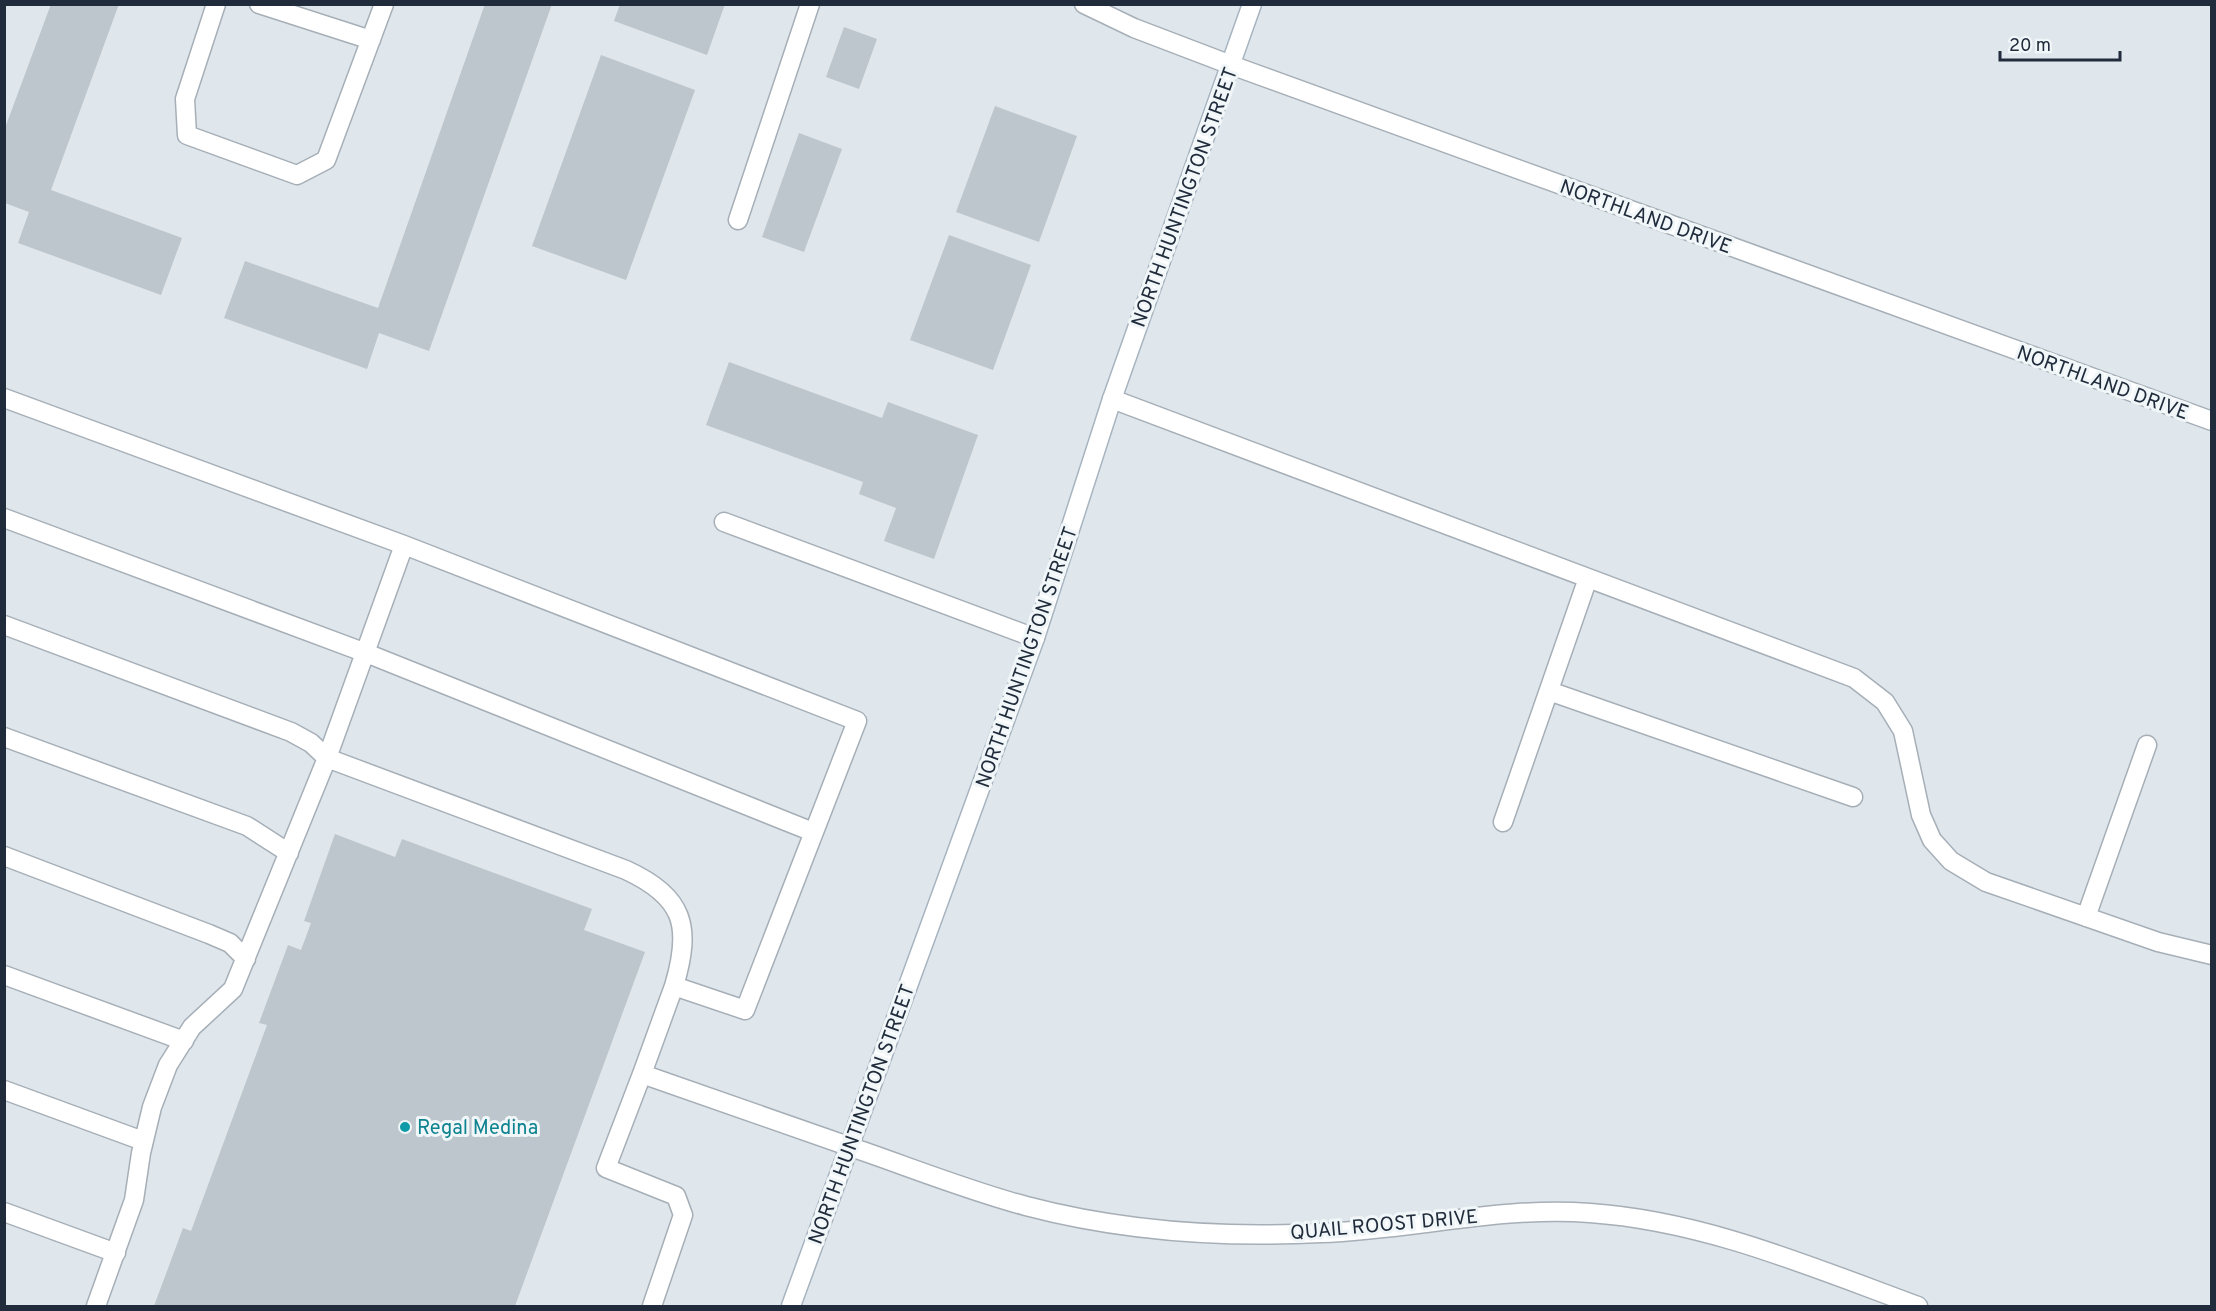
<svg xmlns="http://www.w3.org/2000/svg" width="2216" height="1311" font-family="Overpass,sans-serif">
	<rect width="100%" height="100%" fill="#e0e7ec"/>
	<path fill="#bcc6cc" d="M51,4H119L51,190L182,238L161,295L18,243L29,212L5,203V128Z
		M485,4H552L429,351L379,333L367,369L224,318L245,261L378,308Z
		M620,4H725L707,55L614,21Z
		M844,27L877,39L859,89L826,77Z
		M601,55L695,90L626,280L532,246Z
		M995,106L1077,136L1039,242L956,212Z
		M799,133L842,149L804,252L762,237Z
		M949,235L1031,265L993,370L910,340Z
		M729,362L882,418L888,402L978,435L934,559L884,541L896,508L859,494L863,482L706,425Z
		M335,834L395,857L402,839L592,909L584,930L645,952L515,1306H154L183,1228L191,1231L267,1025L259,1023L288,945L301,950L311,923L304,921Z"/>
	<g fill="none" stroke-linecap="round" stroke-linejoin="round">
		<defs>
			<path id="lane" d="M216,4L185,99L187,135L297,175L326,160L384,4
				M259,4L371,40
				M738,220L810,4
				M4,398L404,545L857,721L745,1010L674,986L642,1074
				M4,518L366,653L813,832
				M724,522L1035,638
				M4,625L291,732L311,743L327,758L404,545
				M4,737L247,826L289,853
				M4,856L209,934L230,943L246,959
				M4,975L184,1041
				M4,1090L143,1141
				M4,1212L116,1253
				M96,1306L134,1200L141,1153L152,1107L168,1065L192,1027L233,989L327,758L626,870C684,897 692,926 674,986
				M652,1306L683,1215L676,1196L606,1168L642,1074L848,1146"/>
			<path id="street" d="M1084,4L1134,28L1231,65L2212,421
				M1112,399L1854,678L1885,702L1903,731L1921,815L1932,840L1951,861L1986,882L2158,942L2212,955
				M1549,691L1853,797
				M1503,822L1588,578
				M2086,917L2147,745
				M848,1146C907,1166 966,1190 1026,1206C1121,1231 1223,1238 1321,1233C1411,1230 1500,1206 1590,1213C1705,1221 1811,1267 1918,1306"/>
			<path id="secondary" d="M791,1306L1035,638L1112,399L1252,4"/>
		</defs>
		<use href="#lane" stroke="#a6afb7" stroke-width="21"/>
		<use href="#street" stroke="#a6afb7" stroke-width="21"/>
		<use href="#secondary" stroke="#a7b4c0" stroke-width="21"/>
		<use href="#lane" stroke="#fff" stroke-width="18"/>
		<use href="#street" stroke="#fff" stroke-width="18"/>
		<use href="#secondary" stroke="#fff" stroke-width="18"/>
	</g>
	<circle fill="#0f9aa8" stroke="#f1f6f8" stroke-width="2" cx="405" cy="1127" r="6"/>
	<g text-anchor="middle" stroke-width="6" stroke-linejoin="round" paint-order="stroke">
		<g font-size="20" fill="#202c3c" stroke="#f1f6f8">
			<text transform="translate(1184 197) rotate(-70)" y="7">NORTH HUNTINGTON STREET</text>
			<text transform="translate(1646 216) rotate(20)" y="7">NORTHLAND DRIVE</text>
			<text transform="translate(2103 382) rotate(20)" y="7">NORTHLAND DRIVE</text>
			<text transform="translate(1026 657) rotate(-71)" y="7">NORTH HUNTINGTON STREET</text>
			<text transform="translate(861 1114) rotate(-70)" y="7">NORTH HUNTINGTON STREET</text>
			<text transform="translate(1384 1224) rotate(-5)" y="7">QUAIL ROOST DRIVE</text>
		</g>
		<g font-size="20" fill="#0d838f" stroke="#f1f6f8" text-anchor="start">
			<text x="417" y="1134">Regal Medina</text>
		</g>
	</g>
	<rect width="2216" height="1311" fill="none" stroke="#202c3c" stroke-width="12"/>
	<path d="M2000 51v9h120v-9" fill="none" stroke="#202c3c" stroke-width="3"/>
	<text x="2009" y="51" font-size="18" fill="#202c3c" stroke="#f1f6f8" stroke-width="4.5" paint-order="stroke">20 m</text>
</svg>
